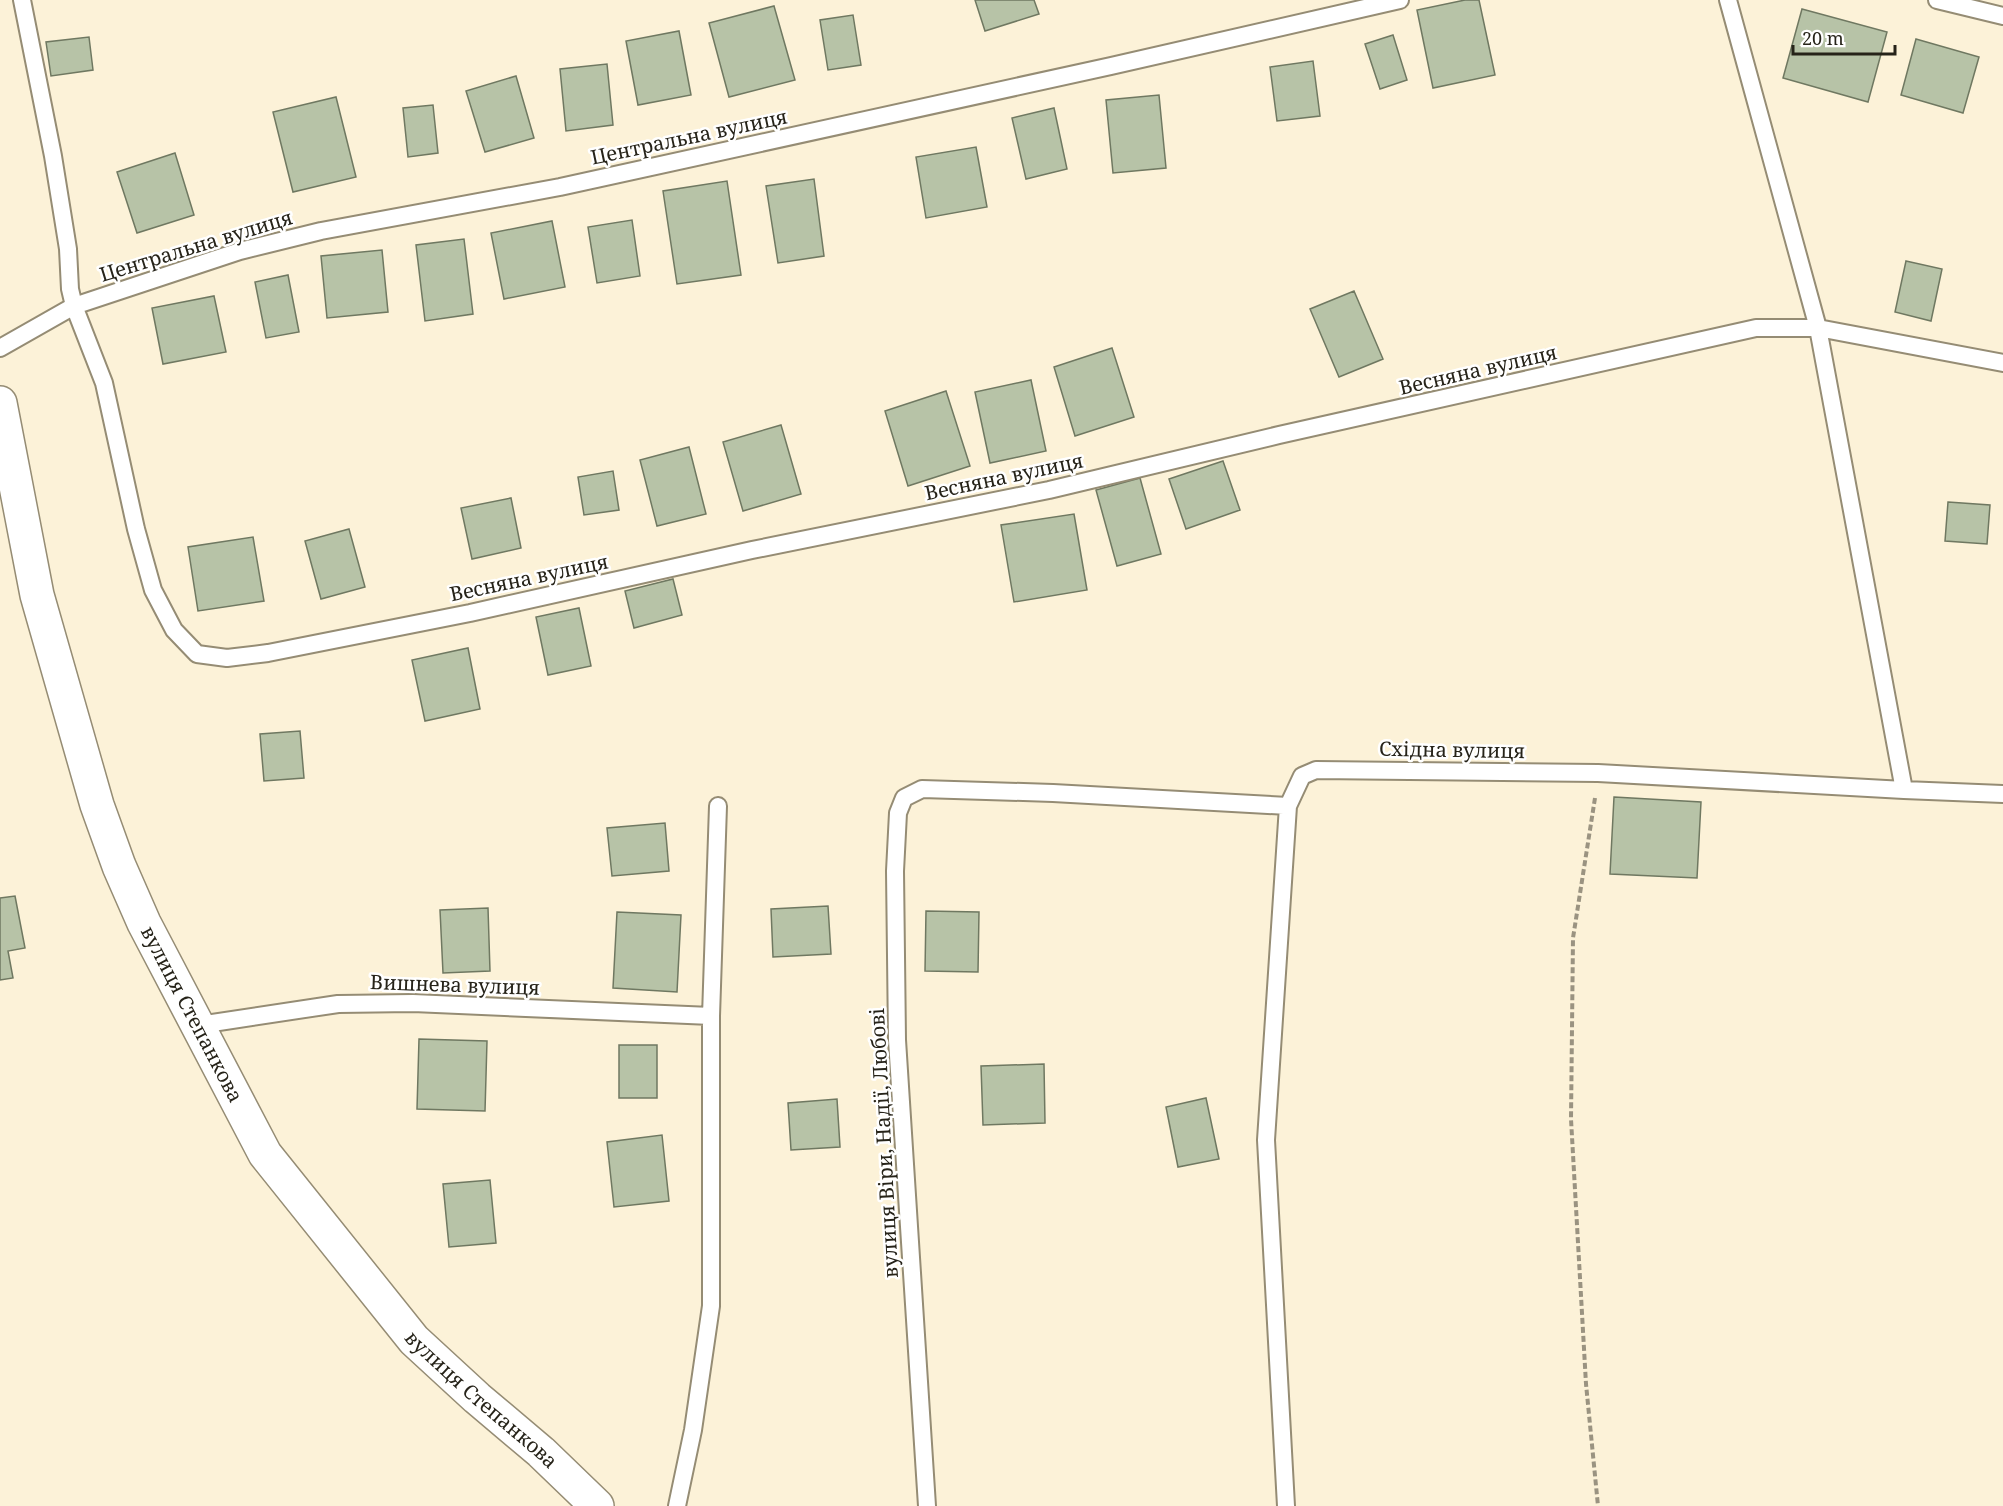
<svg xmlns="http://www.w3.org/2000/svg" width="2003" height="1506" font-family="'Noto Serif',serif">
	<rect width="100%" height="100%" fill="#fcf2d8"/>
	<path fill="#b7c3a7" stroke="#6f7861" stroke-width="1.5" d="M975,0H1034L1039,14L985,31Z
		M1465,0H1479L1495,75L1433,88L1417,10Z
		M774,6L795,80L729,97L709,23Z
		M1802,9L1887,32L1868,102L1783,78Z
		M853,15L861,65L828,70L820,20Z
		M679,31L691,95L638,105L626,41Z
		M1393,35L1407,80L1380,89L1365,44Z
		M89,37L93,70L51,76L46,42Z
		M1916,39L1979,57L1963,113L1901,95Z
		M1313,61L1320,116L1277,121L1270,67Z
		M607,64L613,125L566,131L560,69Z
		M516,76L534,138L485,152L466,91Z
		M1159,95L1166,168L1113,173L1106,100Z
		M336,97L356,177L293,192L273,112Z
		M433,105L438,153L408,157L403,108Z
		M1054,108L1067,169L1026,179L1012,118Z
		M976,147L987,207L926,218L916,157Z
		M175,153L194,215L137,233L117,172Z
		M814,179L824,256L778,263L766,186Z
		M727,181L741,275L677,284L663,191Z
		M632,220L640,276L597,283L588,227Z
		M552,221L565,287L504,299L491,233Z
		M464,239L473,314L425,321L416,245Z
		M382,250L388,312L327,318L321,256Z
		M1906,261L1942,269L1931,321L1895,312Z
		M288,275L299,332L266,338L255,282Z
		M1354,291L1383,359L1339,377L1310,309Z
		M214,296L226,352L163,364L152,308Z
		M1112,348L1134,417L1075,436L1054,367Z
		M1031,380L1046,451L990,463L975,392Z
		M946,391L970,466L908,486L885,411Z
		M781,425L801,494L743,511L723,442Z
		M689,447L706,514L657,526L640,460Z
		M1223,461L1240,510L1186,529L1169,479Z
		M613,471L619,510L584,515L578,477Z
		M1140,478L1161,554L1117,566L1096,490Z
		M511,498L521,548L472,559L461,508Z
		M1948,502L1990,505L1987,544L1945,541Z
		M1074,514L1087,590L1014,602L1001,525Z
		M349,529L365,587L321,599L305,541Z
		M253,537L264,601L198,611L188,547Z
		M673,579L682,615L634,628L625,591Z
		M579,608L591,666L548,675L536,617Z
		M468,648L480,709L425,721L412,660Z
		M300,731L304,778L264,781L260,734Z
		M1614,797L1701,802L1697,878L1610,874Z
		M665,823L669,871L612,876L607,828Z
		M15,896L25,948L8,951L13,978L0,980V898Z
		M828,906L831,954L773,957L771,909Z
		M488,908L490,971L443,973L440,910Z
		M926,911L979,912L978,972L925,971Z
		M617,912L681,915L677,992L613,988Z
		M419,1039L487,1041L485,1111L417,1109Z
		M619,1045H657V1098H619Z
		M1044,1064L1045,1123L983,1125L981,1066Z
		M1206,1098L1219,1159L1178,1167L1166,1107Z
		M837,1099L840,1147L791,1150L788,1103Z
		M662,1135L669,1201L614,1207L607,1142Z
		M490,1180L496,1243L449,1247L443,1184Z"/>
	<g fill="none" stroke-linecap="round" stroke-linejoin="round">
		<defs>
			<path id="lane" d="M22,0L53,156L68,249L70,289L74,306L104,383L136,529L153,590L174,630L197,654L227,658L268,653L470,613L752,550L1049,490L1279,435L1756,328H1818L2003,363
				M1728,0L1818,328L1904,790
				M1937,0L2003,16
				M0,348L74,306L240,251L321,231L560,187L1111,66L1400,0
				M199,1025L338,1004L413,1003L711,1016
				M677,1506L693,1430L711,1306V1016L718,806
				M927,1506L897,1040L895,871L898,813L904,798L922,789L1053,793L1288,806L1302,776L1316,770L1598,773L1904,790L2003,794
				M1286,1506L1266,1140L1288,806"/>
			<g id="street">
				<path id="s1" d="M0,403L37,595L97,805L119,866L144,923L265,1154L414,1340L477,1398L541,1452L597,1506"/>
			</g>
		</defs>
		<use href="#lane" stroke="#958c74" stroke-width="20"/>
		<use href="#street" stroke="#958c74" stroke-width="36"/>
		<path stroke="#9a9381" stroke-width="4" stroke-dasharray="6 3" stroke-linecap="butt" d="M1595,798L1573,938L1571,1119L1586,1384L1598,1506"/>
		<use href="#lane" stroke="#fff" stroke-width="16"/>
		<use href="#street" stroke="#fff" stroke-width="33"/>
	</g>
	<g text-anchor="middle" stroke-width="5" stroke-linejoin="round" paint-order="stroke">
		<g font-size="20" fill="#262319" stroke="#fff">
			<text transform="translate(689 137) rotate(-12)" y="7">Центральна вулиця</text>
			<text transform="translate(196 246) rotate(-17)" y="7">Центральна вулиця</text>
			<text transform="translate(1478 370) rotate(-13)" y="7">Весняна вулиця</text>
			<text transform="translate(1004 477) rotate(-12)" y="7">Весняна вулиця</text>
			<text transform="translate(529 578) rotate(-12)" y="7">Весняна вулиця</text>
			<text transform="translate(1452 750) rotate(1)" y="7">Східна вулиця</text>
			<text transform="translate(455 985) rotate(2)" y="7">Вишнева вулиця</text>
			<text dy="7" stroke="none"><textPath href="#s1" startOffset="644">вулиця Степанкова</textPath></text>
			<text transform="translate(884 1143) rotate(-93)" y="7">вулиця Віри, Надії, Любові</text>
			<text dy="7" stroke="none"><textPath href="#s1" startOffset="1130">вулиця Степанкова</textPath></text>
		</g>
	</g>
	<path d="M1793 45v9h102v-9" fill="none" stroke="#262319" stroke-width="3"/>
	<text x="1802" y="45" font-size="18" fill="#262319" stroke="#ffffff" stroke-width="4.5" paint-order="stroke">20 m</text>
</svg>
